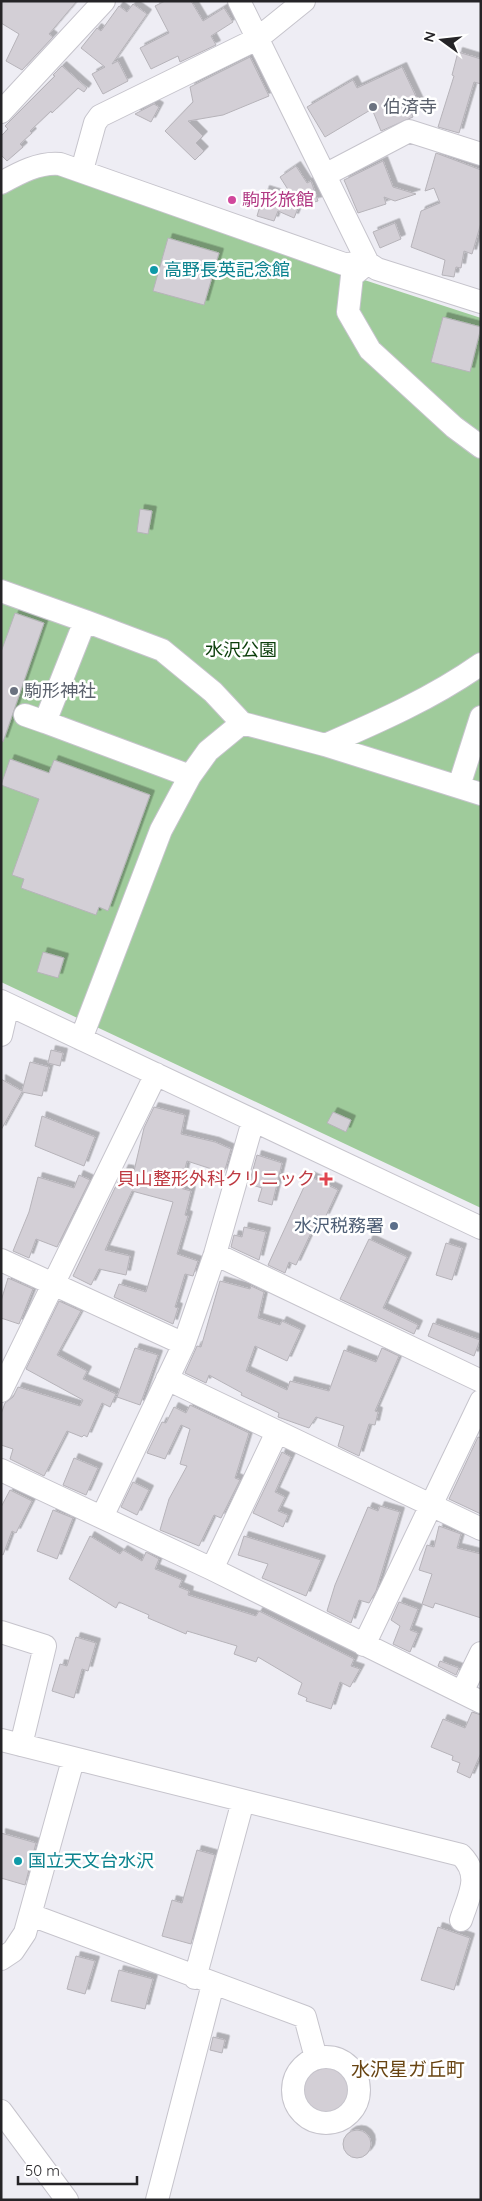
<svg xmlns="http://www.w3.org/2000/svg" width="482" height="2201" font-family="Quicksand,'Noto Sans JP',sans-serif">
	<defs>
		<filter id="shadow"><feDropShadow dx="4.5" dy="-4.5" stdDeviation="0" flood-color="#0004"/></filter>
	</defs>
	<rect width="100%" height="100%" fill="#eeedf4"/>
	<path fill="#9fcb9b" d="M60,173L352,276L481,318V1208L1,982V192L27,176Z"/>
	<path fill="#d3cfd6" stroke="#b6b3b9" filter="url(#shadow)" d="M1,1H77L49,34L53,37L22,70L6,61L19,34L1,23Z
		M165,1H191L203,21L224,8L233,22L211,36L216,45L180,62L178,56L151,69L140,48L169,33L155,6Z
		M133,4L147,14L112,64L118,61L128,81L103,94L92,74L105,67L81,48L97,28L101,31L119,6L127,12Z
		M458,52L481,59V84L474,82L459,133L438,127L454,76L452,75Z
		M250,57L269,96L223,115L188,121L203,136L196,143L204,151L195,160L165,131L193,102L190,87Z
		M62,66L87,88L84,92L78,88L52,113L51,111L30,131L32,133L20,144L23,147L7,161L1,155V136L8,129L5,126L55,76L53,75Z
		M402,67L420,105L410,110L413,117L381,131L372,109L325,137L307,107L353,80L357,88Z
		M154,104L159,107L151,122L135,114Z
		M436,153L481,170V223L472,254L464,251L461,268L456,267L454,277L442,275L445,260L411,247L421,211L440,203L434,188L425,191Z
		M383,161L393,187L416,194L395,201L384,197L386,204L358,213L344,180Z
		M296,166L307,183L311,181L318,201L299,206L294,218L278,211L274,221L257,216L265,190L294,199L280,177Z
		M395,223L401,239L380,248L373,232Z
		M168,238L219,253L204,305L153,291Z
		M443,317L481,327L470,372L431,362Z
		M140,509L152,511L148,534L137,532Z
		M15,613L44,623L3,742L1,741V652Z
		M10,759L49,773L54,760L150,795L108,911L99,907L96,915L21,888L24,879L12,875L39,799L1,785Z
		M43,952L64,958L58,978L37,972Z
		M51,1050L63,1053L60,1066L48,1063Z
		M30,1062L49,1067L42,1096L22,1092L1,1130V1079L22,1091Z
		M154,1107L185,1115L181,1134L215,1142L231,1149L224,1173L187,1161L180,1188L191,1191L185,1215L188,1216L177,1254L198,1261L193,1276L185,1274L175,1307L178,1308L173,1324L114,1297L119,1284L146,1292L173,1202L132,1191L105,1250L130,1256L126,1275L99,1269L91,1285L73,1276L124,1169L134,1171L144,1128Z
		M333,1112L351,1120L346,1132L327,1123Z
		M42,1116L95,1137L84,1166L35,1146Z
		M257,1155L282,1163L272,1205L258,1201L262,1188L249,1184Z
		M79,1175L90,1180L57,1247L36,1239L29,1258L13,1251L29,1212L38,1177L74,1188Z
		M309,1176L338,1190L325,1218L319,1216L296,1265L289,1262L285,1273L268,1265Z
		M244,1227L266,1232L259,1260L231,1247L234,1235L242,1237Z
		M369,1239L407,1257L383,1308L418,1325L414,1334L340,1299Z
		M446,1243L462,1248L452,1280L436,1275Z
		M8,1278L33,1289L19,1324L1,1318V1301Z
		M220,1281L250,1289L251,1286L264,1292L258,1318L280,1325L282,1321L301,1330L287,1361L255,1346L246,1371L287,1390L290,1381L329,1391L344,1350L376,1362L382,1348L399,1356L375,1411L378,1412L375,1425L369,1424L359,1456L338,1446L344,1426L316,1417L309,1428L278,1417L279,1413L241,1395L242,1393L209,1375L206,1383L185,1373L197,1346L201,1347Z
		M59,1301L81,1311L57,1355L87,1371L83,1379L116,1394L110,1407L102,1403L87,1437L84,1435L82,1437L67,1431L44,1476L10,1459L13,1449L1,1445V1414L5,1403L13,1397L18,1387L80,1406L83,1400L26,1369Z
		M433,1323L480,1340L474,1356L428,1336Z
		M135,1348L158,1355L140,1405L117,1397Z
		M190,1405L249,1433L235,1478L240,1480L221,1518L214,1515L199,1546L160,1530L169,1499L187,1466L180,1464L190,1429L181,1425L165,1459L147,1453L162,1422L166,1423L174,1407L186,1413Z
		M478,1437L481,1438V1514L449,1499Z
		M282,1452L291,1457L275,1492L285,1497L278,1511L288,1515L283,1527L253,1513Z
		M74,1458L98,1468L86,1495L63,1485Z
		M133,1482L149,1490L137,1515L121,1507Z
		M10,1490L32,1501L16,1533L12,1531L3,1555L1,1554V1507Z
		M380,1506L400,1512L376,1591L369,1603L359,1600L351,1623L327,1611L335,1585L368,1507L378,1511Z
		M53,1510L73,1518L57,1559L37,1551Z
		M439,1526L461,1534L457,1548L481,1554V1618L435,1603L433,1608L422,1604L432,1574L419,1570L427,1545L434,1547Z
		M90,1536L120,1554L123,1550L142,1561L146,1552L159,1559L155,1569L182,1580L179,1587L189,1591L188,1595L256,1616L259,1611L354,1659L351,1666L360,1669L350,1687L340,1682L331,1709L306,1701L307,1698L298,1694L302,1683L258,1657L256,1662L234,1654L237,1646L187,1631L186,1634L148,1618L149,1615L119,1602L116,1608L69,1579Z
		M244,1536L321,1560L306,1596L262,1578L268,1564L238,1555Z
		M399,1602L418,1609L410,1630L418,1633L410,1652L393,1644L400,1626L391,1620Z
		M76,1637L96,1643L88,1671L82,1669L74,1698L52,1691L60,1664L67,1666Z
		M440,1661L459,1668L456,1675L438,1666Z
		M472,1712L481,1715V1753L470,1778L457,1772L460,1763L452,1760L453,1756L431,1747L443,1719L465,1728Z
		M1,1833L36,1843L25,1885L1,1878Z
		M197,1850L215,1855L191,1944L162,1936L172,1900L182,1903Z
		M438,1927L470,1938L454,1990L421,1980Z
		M76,1956L95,1961L85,1994L67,1989Z
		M119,1970L153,1979L145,2009L111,2001Z
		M213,2037L225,2040L222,2053L210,2050Z
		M326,2067L341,2070L352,2084L351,2100L338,2116L318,2115L311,2111L303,2097L305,2080L310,2073Z
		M343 2144a14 14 0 1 1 28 0a14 14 0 1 1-28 0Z"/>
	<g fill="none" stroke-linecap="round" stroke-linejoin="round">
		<defs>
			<path id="minor" d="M239,1L368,263L377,269L481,302
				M1,112L104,1
				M82,170L95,123L100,116L257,39L304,1
				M325,175L409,131L481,154
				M1,183C19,173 39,162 60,164L344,264L368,263
				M368,263L352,276L348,312L370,350L454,427L481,447
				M1,591L85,621L45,722L190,776
				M85,621L162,650L213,692L242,723
				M25,715L45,722
				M325,745C378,722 433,698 481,664
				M459,786L481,717
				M1,1001L481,1228
				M1,1035L8,1005
				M81,1039L161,830L190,776L208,751L242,723L325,745L481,794
				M215,1254L481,1381
				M1,1260L184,1344
				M167,1379L481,1529
				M1,1391L156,1074
				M1,1470L212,1569L481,1702
				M102,1517L184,1344L215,1254L253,1121
				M212,1569L277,1432
				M1,1632L45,1646L21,1745
				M364,1645L481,1401
				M462,1692L481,1653
				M1,1740L461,1855C482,1876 469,1895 461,1920
				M31,1915L305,2017L316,2058
				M1,1959L13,1951L25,1933L73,1760
				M195,1978L243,1801
				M293 2090a33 33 0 1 1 66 0a33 33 0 1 1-66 0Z
				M1,2111L67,2200
				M157,2200L213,1984"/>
		</defs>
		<use href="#minor" stroke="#c6c4cc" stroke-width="24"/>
		<use href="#minor" stroke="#fff" stroke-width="22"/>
	</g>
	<g fill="#6b7280" stroke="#fff" stroke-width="2">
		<circle cx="373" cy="107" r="5"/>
		<circle cx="14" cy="691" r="5"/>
	</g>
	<circle fill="#d1479c" stroke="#fff" stroke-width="2" cx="232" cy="200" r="5"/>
	<g fill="#0f9aa8" stroke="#fff" stroke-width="2">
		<circle cx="154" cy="270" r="5"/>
		<circle cx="18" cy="1861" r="5"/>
	</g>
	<path fill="#e0444e" stroke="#fff" stroke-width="2" d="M323.5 1171.5h5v5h5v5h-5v5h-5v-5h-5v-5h5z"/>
	<circle fill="#5c6f8a" stroke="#fff" stroke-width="2" cx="394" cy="1226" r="5"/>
	<g text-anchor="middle" stroke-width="5" stroke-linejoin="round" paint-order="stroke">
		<g font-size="18" fill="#5b616d" stroke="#fff" text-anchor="start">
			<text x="383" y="113">伯済寺</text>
			<text x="24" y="697">駒形神社</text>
		</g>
		<g font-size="18" fill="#b23c85" stroke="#fff" text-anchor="start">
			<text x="242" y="206">駒形旅館</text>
		</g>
		<g font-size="18" fill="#0d838f" stroke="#fff" text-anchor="start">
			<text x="164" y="276">高野長英記念館</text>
			<text x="28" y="1867">国立天文台水沢</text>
		</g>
		<g font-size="18" fill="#0b3e0a" stroke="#fff">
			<text x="241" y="656">水沢公園</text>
		</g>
		<g font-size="18" fill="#be3a42" stroke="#fff" text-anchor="end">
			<text x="315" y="1185">貝山整形外科クリニック</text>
		</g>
		<g font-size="18" fill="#4e5e75" stroke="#fff" text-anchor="end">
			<text x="384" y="1232">水沢税務署</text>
		</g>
		<g font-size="19" fill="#684412" stroke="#fff">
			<text x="408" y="2076">水沢星ガ丘町</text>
		</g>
	</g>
	<rect width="482" height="2201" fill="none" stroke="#252427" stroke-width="5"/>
	<g transform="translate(442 40) rotate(285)" stroke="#ffffff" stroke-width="4" paint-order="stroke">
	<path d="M0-4L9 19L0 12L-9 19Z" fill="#252427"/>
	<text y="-8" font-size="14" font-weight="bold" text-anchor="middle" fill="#252427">N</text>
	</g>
	<path d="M18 2176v8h119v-8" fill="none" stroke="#252427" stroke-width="2.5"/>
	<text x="25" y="2176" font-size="15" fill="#252427" stroke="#ffffff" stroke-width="4" paint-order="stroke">50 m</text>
</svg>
